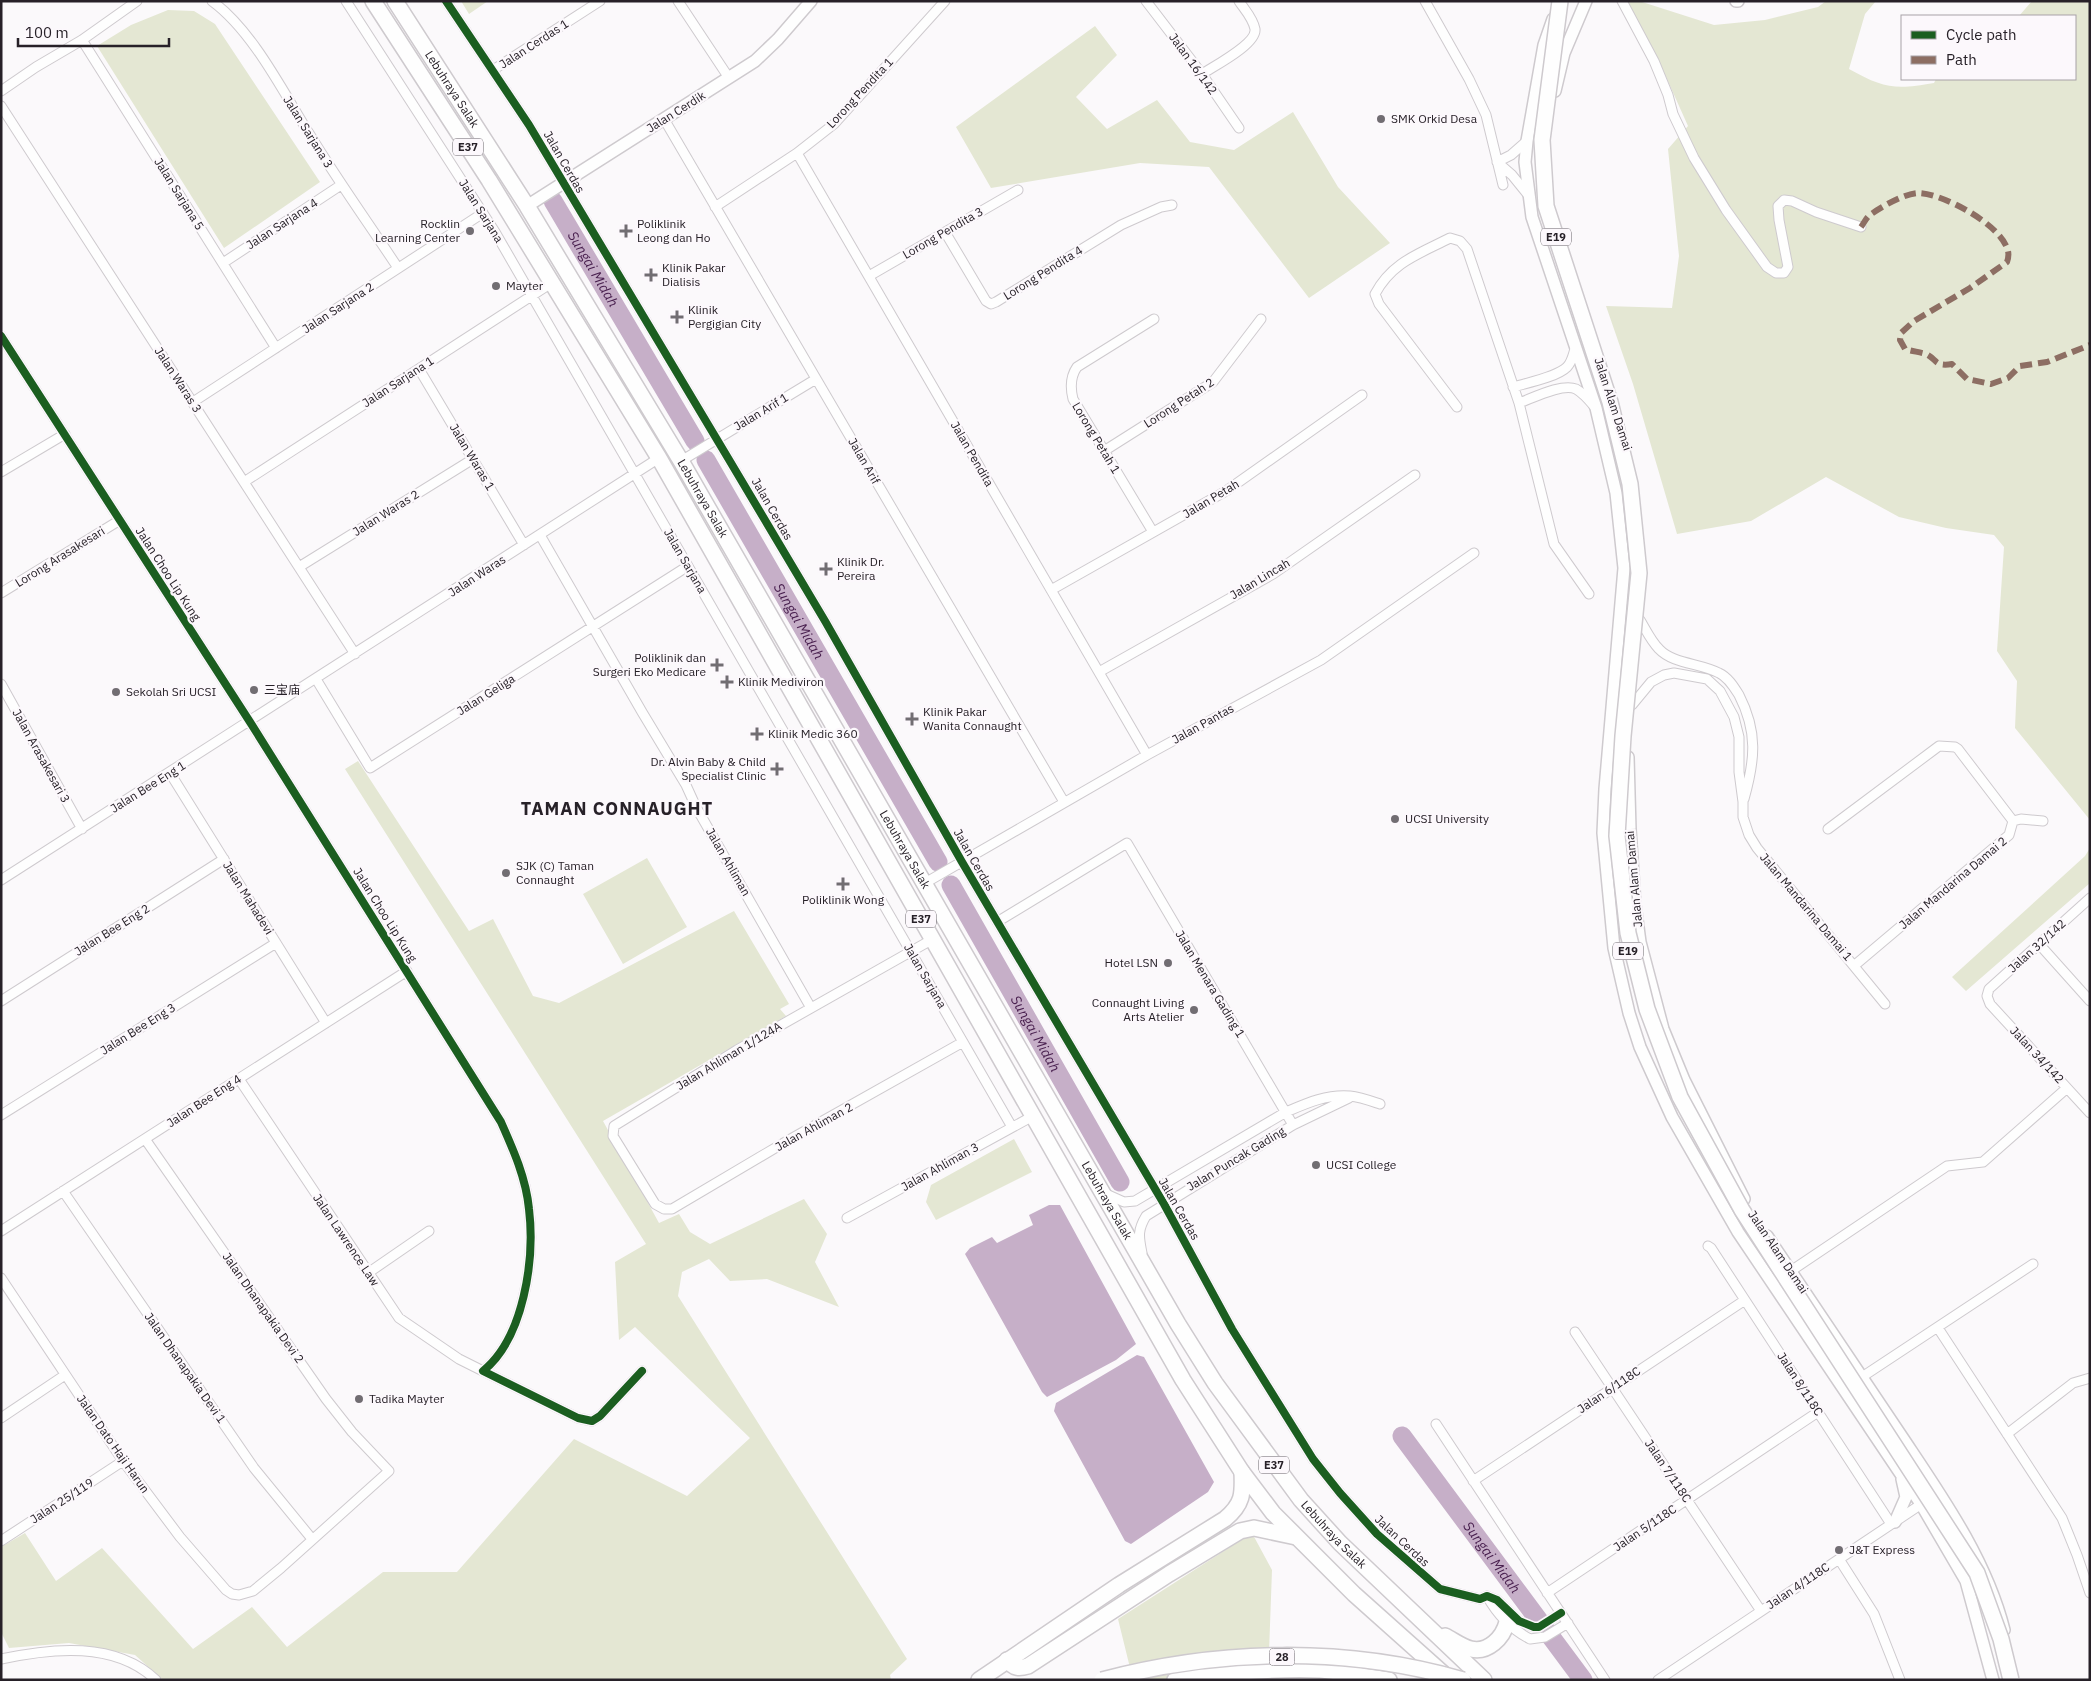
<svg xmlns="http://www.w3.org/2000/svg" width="2091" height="1681" font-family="'IBM Plex Sans','Noto Sans SC',sans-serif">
	<rect width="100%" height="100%" fill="#fbf9fb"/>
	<path fill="#e4e7d3" d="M461,1H488L469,14Z
		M1626,1H1639L1714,25L1765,20L1818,7L1826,1H1876L1865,14L1849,69C1883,88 1895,90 1934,83L1936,79H2075V16H2019L2032,1H2090V820L2015,728L2017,681L1997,651L2004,547L1994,535L1946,528L1899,517L1826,477L1751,521L1677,534L1633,384L1606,306L1672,308L1679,256L1668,149L1688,126L1658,59Z
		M168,10L194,11L215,24L320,182L224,248L97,46L131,25Z
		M1095,26L1117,55L1076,97L1107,129L1157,100L1190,142L1234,150L1293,112L1338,187L1390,243L1309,298L1209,167L1140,163L991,188L956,127Z
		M358,761L469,931L493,919L533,996L559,1003L734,911L789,1004L780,1009L786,1016L603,1121L659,1223L679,1214L690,1232L710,1244L804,1199L827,1234L815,1262L839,1307L767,1279L730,1281L709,1259L682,1272L678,1296L907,1659L890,1675L891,1680H163L135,1655L69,1643L9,1648L1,1632V1547L25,1533L56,1581L102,1548L193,1649L252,1607L287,1647L383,1572H457L574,1439L687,1496L750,1438L635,1327L619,1340L615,1262L646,1244L345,769Z
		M2090,848V883L1966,991L1952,977L2085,856Z
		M647,858L687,927L623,964L583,894Z
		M1014,1139L1032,1172L936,1220L926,1202L931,1185Z
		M1252,1533L1272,1570L1268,1680H1133L1118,1619Z"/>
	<path fill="#c6afc8" d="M1049,1205H1060L1136,1344L1116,1360L1047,1397L1042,1392L965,1254L970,1248L992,1237L997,1243L1033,1225L1029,1215Z
		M1137,1355L1144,1357L1214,1482L1208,1492L1131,1544L1125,1541L1054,1411L1056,1403Z"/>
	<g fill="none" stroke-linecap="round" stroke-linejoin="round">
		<g stroke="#c6afc8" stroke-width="19">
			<path id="s1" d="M553,201L695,441"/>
			<path id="s2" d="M706,460L938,862"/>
			<path id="s3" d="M951,885L1120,1182"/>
			<path id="s4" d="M1402,1436L1583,1680"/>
		</g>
		<defs>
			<path id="street" d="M212,1C253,31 283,92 310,135C338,181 369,224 398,268
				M346,1L495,232L1012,1127
				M446,1L529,125L728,458L825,621L962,862L1164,1204L1232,1329L1313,1459L1340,1493L1377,1534L1440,1589L1480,1599L1487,1596L1497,1600L1519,1621L1534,1627H1539L1561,1613
				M678,1L729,78
				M1146,1L1202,74L1239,128
				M1425,1L1469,79L1486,115L1503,185
				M1622,1L1654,61L1668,95L1673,114L1694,158L1726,210L1767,267L1776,273H1784L1788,267L1779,220L1778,206L1784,200L1792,201L1816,212L1861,227
				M82,40L276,348
				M493,70L600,1
				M1202,74C1214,66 1257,44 1255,29C1253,18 1244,9 1239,1
				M1,91L36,67L82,40L137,1
				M1,106L355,654
				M664,119L1064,802
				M797,153L1147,755
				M1497,162L1512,175L1529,196
				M1497,162L1511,155L1527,141
				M715,207L797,153L834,124L945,1
				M945,232L986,301L991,304L996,302L1121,225L1161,207L1172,205
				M223,263L341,185
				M869,276L1018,190
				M1,336L250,722L501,1122C513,1149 526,1178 529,1209C535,1259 524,1338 483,1371L578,1418L592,1421L600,1416L642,1371
				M419,369L524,545
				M1513,387C1527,383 1557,377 1567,367C1572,362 1573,355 1575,349
				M193,402L483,213
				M1519,403C1533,398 1562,383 1576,389C1583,393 1589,400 1594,406
				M1457,407L1379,304L1375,294C1392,262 1419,254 1450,238L1460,241L1467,249L1519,403L1554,544L1589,594
				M1104,451L1213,382L1261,319
				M681,461L816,379
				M1,472L65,434
				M244,482L553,282
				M1153,532L1073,399C1070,387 1070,377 1077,367L1154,319
				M540,535L642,712L686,785L696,807L811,1008
				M299,567L473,459
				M1051,590L1226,491L1362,395
				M1,593L120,520
				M1640,620C1646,630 1651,641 1659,649C1673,664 1700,663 1719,673C1728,677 1734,687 1739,695C1758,732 1755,760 1744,799
				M1099,672L1273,574L1415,475
				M316,679L370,768L688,566
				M1,684L82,829
				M1632,705L1651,682L1664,675L1674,673L1707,679L1720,691L1734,717L1739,737V772L1743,802V817L1749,835L1757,848L1885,1004
				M170,773L326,1023
				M2013,821L2021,819L2043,821
				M1828,829L1939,746L1955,747L1958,749L2013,821L2009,835L1855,965
				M1,880L659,458
				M925,883L1147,755L1321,660L1474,553
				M2090,898L1989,989L1987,996L1990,1004L2090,1113
				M997,922L1127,843L1293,1125
				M933,939L737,1050L614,1126L613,1136L655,1204L664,1209H672L787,1141L963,1042
				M2039,944L2090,1001
				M1,1001L224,859
				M239,1079L399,1318L459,1359L483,1371
				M1,1115L276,943
				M63,1191L254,1468L312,1539
				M1104,1193L1124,1202L1135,1201L1286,1112C1307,1103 1327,1094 1350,1096C1360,1097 1371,1101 1380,1104
				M847,1218L1033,1116
				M1,1231L407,971
				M1708,1246L1711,1248L1891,1524
				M1142,1253C1139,1237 1137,1231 1146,1216L1293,1125L1349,1098
				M368,1273L429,1231
				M1,1278L123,1461L180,1537L226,1590L232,1594L239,1595L253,1591L281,1568L389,1471L352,1432L326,1399L145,1139
				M1773,1283L1947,1166L1983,1162L2067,1088
				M1938,1328L2062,1518L2077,1555L2090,1593
				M1575,1332L1761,1611
				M1862,1377L2033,1264
				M1,1418L65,1375
				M1436,1424L1605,1680
				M2007,1434L2073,1383L2090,1378
				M1473,1481L1745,1300
				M1,1541L123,1461
				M1839,1559L1874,1614L1900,1680
				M1547,1593L1818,1412
				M1487,1596C1497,1614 1511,1629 1530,1639L1545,1637L1568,1623
				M1,1659C52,1648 115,1641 156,1680
				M1658,1680L1926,1501"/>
			<path id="secondary" d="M1736,1H1738
				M1553,19L1544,45L1527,141L1525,162L1532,217L1596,408L1616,493L1624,568L1605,789L1603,833L1614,948L1629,1013L1640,1047L1672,1117L1738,1232L1921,1504L1966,1581L1993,1680
				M1555,91L1564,53L1586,1
				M527,206L755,61L778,39L811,1
				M1628,757L1630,829L1635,905L1640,942L1663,1029L1684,1080L1744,1199
				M1767,1236C1812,1303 1857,1370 1902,1437C1942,1497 1986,1559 2004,1630
				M1895,1522L1906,1497L1902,1479"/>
			<g id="highway">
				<path d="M373,1L489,180L659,458L1183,1380L1242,1472L1273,1513L1354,1594L1447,1677"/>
				<path id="s5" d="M395,1L527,206L681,461L1178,1324L1215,1383L1301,1500L1340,1543L1484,1680"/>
				<path d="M1445,1636C1453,1640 1462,1647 1471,1649C1488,1653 1503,1638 1507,1622"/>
				<path d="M1007,1660C1014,1668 1018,1669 1028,1666L1169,1574L1240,1531L1254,1528L1296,1537"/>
				<path d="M979,1680L1119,1585L1225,1519C1243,1504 1243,1494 1242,1472"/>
				<path d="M1175,1680C1223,1673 1271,1668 1320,1670C1343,1672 1366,1677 1389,1680"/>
			</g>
		</defs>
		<use href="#street" stroke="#cecace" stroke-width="11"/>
		<use href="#secondary" stroke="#cecace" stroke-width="14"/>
		<use href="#highway" stroke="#cecace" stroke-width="18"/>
		<use href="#street" stroke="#fefefe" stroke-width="9"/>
		<use href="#secondary" stroke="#fefefe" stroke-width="11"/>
		<use href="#highway" stroke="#fefefe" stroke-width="15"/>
		<defs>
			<path id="highway-bridge" d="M1560,1L1542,140L1546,206L1610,402L1630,484L1639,573L1623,736L1617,836L1628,933L1647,1009L1680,1097L1742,1210L1977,1573L2001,1639L2011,1680
				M1102,1680C1219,1649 1346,1646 1463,1680"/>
		</defs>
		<use href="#highway-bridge" stroke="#cecace" stroke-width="18" stroke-linecap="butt"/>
		<use href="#highway-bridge" stroke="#fefefe" stroke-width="15"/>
		<path stroke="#8d6e63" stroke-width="6" stroke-dasharray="12 6" stroke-linecap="butt" d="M1861,227C1864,223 1866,218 1870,215C1881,207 1905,193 1919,193C1944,194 2002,225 2008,251C2009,255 2008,259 2007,262L1970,288L1914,321L1901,333L1900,340L1905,349C1911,351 1919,352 1926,354C1937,359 1934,367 1952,364L1967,379L1991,384L2008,378L2020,366L2047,362L2090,345"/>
		<defs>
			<path id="cycleway" d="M446,1L529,125L728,458L825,621L962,862L1164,1204L1232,1329L1313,1459L1340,1493L1377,1534L1440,1589L1480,1599L1487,1596L1497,1600L1519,1621L1534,1627H1539L1561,1613
				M1,336L250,722L501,1122C513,1149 526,1178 529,1209C535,1259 524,1338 483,1371L578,1418L592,1421L600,1416L642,1371"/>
		</defs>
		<use href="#cycleway" stroke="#fcf8fc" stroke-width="11"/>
		<use href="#cycleway" stroke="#1b5e20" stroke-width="8"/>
	</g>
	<g fill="#716d72" stroke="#fcf8fc" stroke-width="2">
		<circle cx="1381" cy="119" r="5"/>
		<circle cx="470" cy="231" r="5"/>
		<path d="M623.5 223.5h5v5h5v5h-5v5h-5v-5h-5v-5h5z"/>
		<path d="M648.5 267.5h5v5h5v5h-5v5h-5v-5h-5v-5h5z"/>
		<circle cx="496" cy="286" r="5"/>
		<path d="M674.5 309.5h5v5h5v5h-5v5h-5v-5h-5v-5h5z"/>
		<path d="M823.5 561.5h5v5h5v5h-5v5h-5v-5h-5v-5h5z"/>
		<path d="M714.5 657.5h5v5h5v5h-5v5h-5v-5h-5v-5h5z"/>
		<path d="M724.5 674.5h5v5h5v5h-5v5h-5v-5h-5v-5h5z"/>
		<circle cx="254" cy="690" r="5"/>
		<circle cx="116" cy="692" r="5"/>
		<path d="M909.5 711.5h5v5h5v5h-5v5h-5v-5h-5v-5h5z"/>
		<path d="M754.5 726.5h5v5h5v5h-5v5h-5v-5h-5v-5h5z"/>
		<path d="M774.5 761.5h5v5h5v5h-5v5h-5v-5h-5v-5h5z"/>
		<circle cx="1395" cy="819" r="5"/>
		<circle cx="506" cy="873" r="5"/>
		<path d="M840.5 876.5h5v5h5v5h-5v5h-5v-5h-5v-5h5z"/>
		<circle cx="1168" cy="963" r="5"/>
		<circle cx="1194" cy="1010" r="5"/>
		<circle cx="1316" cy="1165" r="5"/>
		<circle cx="359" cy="1399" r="5"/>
		<circle cx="1839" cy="1550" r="5"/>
	</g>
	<g text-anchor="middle" stroke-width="4.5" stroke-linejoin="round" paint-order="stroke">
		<g fill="#fcf8fc" stroke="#676268" stroke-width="1">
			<rect x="453" y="138.5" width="30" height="17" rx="4"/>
			<rect x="1541" y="228.5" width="30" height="17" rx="4"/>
			<rect x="906" y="910.5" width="30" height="17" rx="4"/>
			<rect x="1613" y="942.5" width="30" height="17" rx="4"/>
			<rect x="1259" y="1456.5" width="30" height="17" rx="4"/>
			<rect x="1269.5" y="1648.5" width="25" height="17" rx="4"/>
		</g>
		<g font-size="11" font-weight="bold" fill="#272128">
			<text x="468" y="151">E37</text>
			<text x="1556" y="241">E19</text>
			<text x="921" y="923">E37</text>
			<text x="1628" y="955">E19</text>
			<text x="1274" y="1469">E37</text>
			<text x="1282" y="1661">28</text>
		</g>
		<g font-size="12" fill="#272128" stroke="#fcf8fc">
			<text transform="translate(534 44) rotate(-33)" y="4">Jalan Cerdas 1</text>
			<text transform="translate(1193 64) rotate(54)" y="4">Jalan 16/142</text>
			<text dy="4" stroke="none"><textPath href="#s5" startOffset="105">Lebuhraya Salak</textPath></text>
			<text transform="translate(860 93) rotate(-47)" y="4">Lorong Pendita 1</text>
			<text transform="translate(676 112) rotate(-32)" y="4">Jalan Cerdik</text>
			<text transform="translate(308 132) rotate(58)" y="4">Jalan Sarjana 3</text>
			<text transform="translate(564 162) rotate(60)" y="4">Jalan Cerdas</text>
			<text transform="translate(179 194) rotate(58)" y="4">Jalan Sarjana 5</text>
			<text transform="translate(481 211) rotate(58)" y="4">Jalan Sarjana</text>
			<text transform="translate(282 224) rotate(-33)" y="4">Jalan Sarjana 4</text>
			<text transform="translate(943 233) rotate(-30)" y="4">Lorong Pendita 3</text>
			<text transform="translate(1043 273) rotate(-32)" y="4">Lorong Pendita 4</text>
			<text transform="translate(338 308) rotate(-33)" y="4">Jalan Sarjana 2</text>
			<text transform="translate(178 380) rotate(57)" y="4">Jalan Waras 3</text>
			<text transform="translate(398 382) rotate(-33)" y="4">Jalan Sarjana 1</text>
			<text transform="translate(1179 403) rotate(-33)" y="4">Lorong Petah 2</text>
			<text transform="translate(1613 404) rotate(72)" y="4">Jalan Alam Damai</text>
			<text transform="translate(761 412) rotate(-31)" y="4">Jalan Arif 1</text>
			<text transform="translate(1096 438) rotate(59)" y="4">Lorong Petah 1</text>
			<text transform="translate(972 454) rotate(60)" y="4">Jalan Pendita</text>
			<text transform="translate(472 457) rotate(59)" y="4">Jalan Waras 1</text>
			<text transform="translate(864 461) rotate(60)" y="4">Jalan Arif</text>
			<text dy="4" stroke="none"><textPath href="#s5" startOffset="585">Lebuhraya Salak</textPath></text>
			<text transform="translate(1211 499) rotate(-31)" y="4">Jalan Petah</text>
			<text transform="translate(772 509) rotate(60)" y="4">Jalan Cerdas</text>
			<text transform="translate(386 513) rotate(-32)" y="4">Jalan Waras 2</text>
			<text transform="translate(60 557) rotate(-32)" y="4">Lorong Arasakesari</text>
			<text transform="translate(685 561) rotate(60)" y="4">Jalan Sarjana</text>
			<text transform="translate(168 574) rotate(57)" y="4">Jalan Choo Lip Kung</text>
			<text transform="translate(477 576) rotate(-33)" y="4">Jalan Waras</text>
			<text transform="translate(1260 579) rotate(-31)" y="4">Jalan Lincah</text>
			<text transform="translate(486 695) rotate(-32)" y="4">Jalan Geliga</text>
			<text transform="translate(1203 724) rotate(-29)" y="4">Jalan Pantas</text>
			<text transform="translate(41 756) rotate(61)" y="4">Jalan Arasakesari 3</text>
			<text transform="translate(148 787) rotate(-32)" y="4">Jalan Bee Eng 1</text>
			<text dy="4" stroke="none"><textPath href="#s5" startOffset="990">Lebuhraya Salak</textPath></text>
			<text transform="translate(974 860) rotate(60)" y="4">Jalan Cerdas</text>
			<text transform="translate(728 862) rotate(60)" y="4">Jalan Ahliman</text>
			<text transform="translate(1634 879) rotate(-95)" y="4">Jalan Alam Damai</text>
			<text transform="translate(1953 883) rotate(-40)" y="4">Jalan Mandarina Damai 2</text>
			<text transform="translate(248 898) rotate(58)" y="4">Jalan Mahadevi</text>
			<text transform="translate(1806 907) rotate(50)" y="4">Jalan Mandarina Damai 1</text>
			<text transform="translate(385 915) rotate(58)" y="4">Jalan Choo Lip Kung</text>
			<text transform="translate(112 930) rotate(-32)" y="4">Jalan Bee Eng 2</text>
			<text transform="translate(2037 946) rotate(-42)" y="4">Jalan 32/142</text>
			<text transform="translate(925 976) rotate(60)" y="4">Jalan Sarjana</text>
			<text transform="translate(1210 984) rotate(59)" y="4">Jalan Menara Gading 1</text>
			<text transform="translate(138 1029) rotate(-32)" y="4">Jalan Bee Eng 3</text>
			<text transform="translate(2037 1055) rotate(47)" y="4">Jalan 34/142</text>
			<text transform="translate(729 1056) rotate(-31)" y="4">Jalan Ahliman 1/124A</text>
			<text transform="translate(204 1101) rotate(-33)" y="4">Jalan Bee Eng 4</text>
			<text transform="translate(814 1127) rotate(-29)" y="4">Jalan Ahliman 2</text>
			<text transform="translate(1236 1159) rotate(-31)" y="4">Jalan Puncak Gading</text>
			<text transform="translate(940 1167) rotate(-29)" y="4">Jalan Ahliman 3</text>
			<text dy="4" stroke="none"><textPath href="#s5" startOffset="1395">Lebuhraya Salak</textPath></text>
			<text transform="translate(1179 1209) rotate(60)" y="4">Jalan Cerdas</text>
			<text transform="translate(346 1240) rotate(56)" y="4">Jalan Lawrence Law</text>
			<text transform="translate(1778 1252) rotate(56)" y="4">Jalan Alam Damai</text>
			<text transform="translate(263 1308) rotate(55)" y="4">Jalan Dhanapakia Devi 2</text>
			<text transform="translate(185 1368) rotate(55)" y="4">Jalan Dhanapakia Devi 1</text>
			<text transform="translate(1800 1384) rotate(57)" y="4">Jalan 8/118C</text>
			<text transform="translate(1609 1390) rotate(-34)" y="4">Jalan 6/118C</text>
			<text transform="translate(113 1444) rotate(55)" y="4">Jalan Dato Haji Harun</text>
			<text transform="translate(1668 1471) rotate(56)" y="4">Jalan 7/118C</text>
			<text transform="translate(62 1501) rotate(-33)" y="4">Jalan 25/119</text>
			<text transform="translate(1645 1528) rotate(-34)" y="4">Jalan 5/118C</text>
			<text dy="4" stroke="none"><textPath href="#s5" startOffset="1800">Lebuhraya Salak</textPath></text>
			<text transform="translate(1402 1541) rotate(43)" y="4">Jalan Cerdas</text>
			<text transform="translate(1798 1586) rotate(-34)" y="4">Jalan 4/118C</text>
		</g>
		<g font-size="12" fill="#272128" stroke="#fcf8fc" text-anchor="start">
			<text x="1391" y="123">SMK Orkid Desa</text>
			<text x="460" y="228" text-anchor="end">Rocklin<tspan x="460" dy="14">Learning Center</tspan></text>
			<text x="637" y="228">Poliklinik<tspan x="637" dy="14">Leong dan Ho</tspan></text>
			<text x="662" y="272">Klinik Pakar<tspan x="662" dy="14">Dialisis</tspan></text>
			<text x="506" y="290">Mayter</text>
			<text x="688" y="314">Klinik<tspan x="688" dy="14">Pergigian City</tspan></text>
			<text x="837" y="566">Klinik Dr.<tspan x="837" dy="14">Pereira</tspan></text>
			<text x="706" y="662" text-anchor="end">Poliklinik dan<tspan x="706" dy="14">Surgeri Eko Medicare</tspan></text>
			<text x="738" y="686">Klinik Mediviron</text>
			<text x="264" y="694">三宝庙</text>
			<text x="126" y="696">Sekolah Sri UCSI</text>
			<text x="923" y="716">Klinik Pakar<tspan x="923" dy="14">Wanita Connaught</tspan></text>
			<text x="768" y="738">Klinik Medic 360</text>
			<text x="766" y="766" text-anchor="end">Dr. Alvin Baby &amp; Child<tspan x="766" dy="14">Specialist Clinic</tspan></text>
			<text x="1405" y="823">UCSI University</text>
			<text x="516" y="870">SJK (C) Taman<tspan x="516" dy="14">Connaught</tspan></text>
			<text x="843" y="904" text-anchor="middle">Poliklinik Wong</text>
			<text x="1158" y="967" text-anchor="end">Hotel LSN</text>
			<text x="1184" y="1007" text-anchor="end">Connaught Living<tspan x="1184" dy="14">Arts Atelier</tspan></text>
			<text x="1326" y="1169">UCSI College</text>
			<text x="369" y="1403">Tadika Mayter</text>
			<text x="1849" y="1554">J&amp;T Express</text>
		</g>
		<g font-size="14" font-style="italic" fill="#49204f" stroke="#fcf8fc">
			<text dy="5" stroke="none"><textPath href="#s1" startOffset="79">Sungai Midah</textPath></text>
			<text dy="5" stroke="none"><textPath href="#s2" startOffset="186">Sungai Midah</textPath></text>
			<text dy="5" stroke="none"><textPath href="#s3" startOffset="171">Sungai Midah</textPath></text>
			<text dy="5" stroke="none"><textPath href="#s4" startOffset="151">Sungai Midah</textPath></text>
		</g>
		<g font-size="18" font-weight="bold" letter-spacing="1" fill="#272128" stroke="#fcf8fc">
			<text x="617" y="815">TAMAN CONNAUGHT</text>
		</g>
	</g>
	<rect width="2091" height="1681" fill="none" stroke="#272128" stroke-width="5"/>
	<rect x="1901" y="15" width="175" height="65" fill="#fcf8fc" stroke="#a7a2a7"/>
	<rect x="1911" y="31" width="25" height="8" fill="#1b5e20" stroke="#a7a2a7"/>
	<text x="1946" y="40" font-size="15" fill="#272128">Cycle path</text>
	<rect x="1911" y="56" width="25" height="8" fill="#8d6e63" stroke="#a7a2a7"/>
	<text x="1946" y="65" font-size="15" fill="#272128">Path</text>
	<path d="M18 38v8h151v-8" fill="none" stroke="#272128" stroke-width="2.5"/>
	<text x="25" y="38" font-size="15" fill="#272128" stroke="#fcf8fc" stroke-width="4" paint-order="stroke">100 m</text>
</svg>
